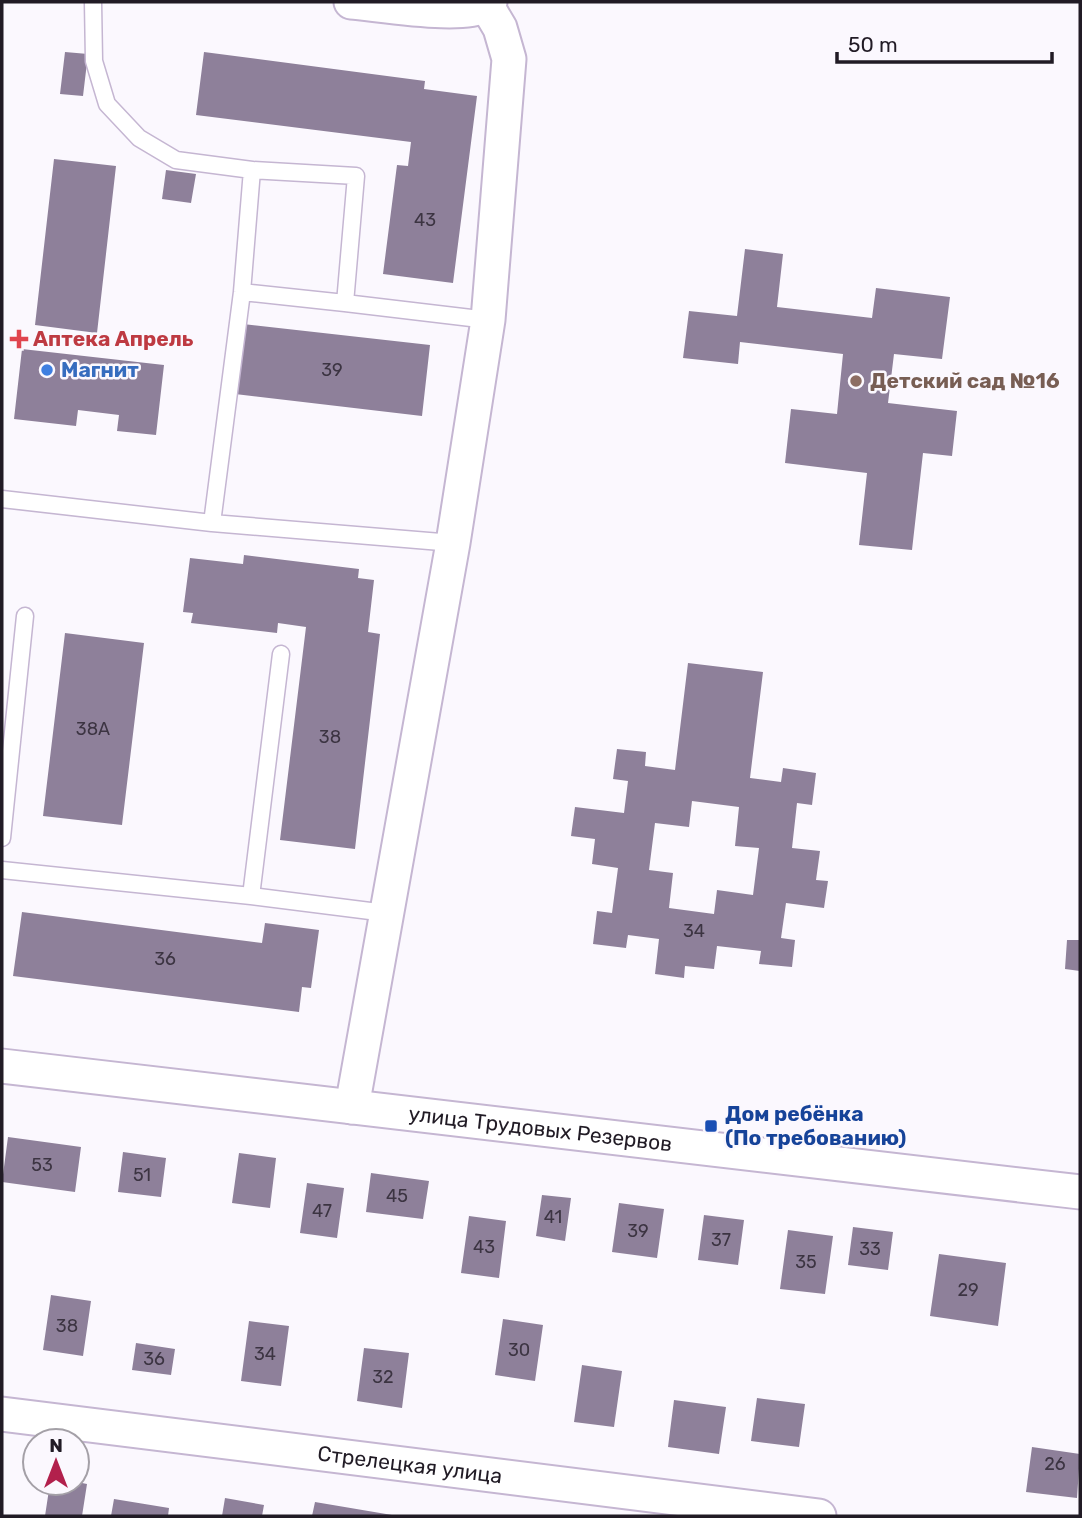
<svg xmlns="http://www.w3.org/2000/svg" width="1082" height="1518" font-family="Rubik,sans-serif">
	<rect width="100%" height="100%" fill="#fbf8fe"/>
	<path fill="#8e809a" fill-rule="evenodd" d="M65,52L88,54L83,96L60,94Z
		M204,52L425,81L424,89L477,96L453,283L383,274L397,165L408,166L411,142L196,115Z
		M54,159L116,166L97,333L35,325Z
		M166,170L196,174L191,203L162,199Z
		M745,249L783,254L777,307L872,318L876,288L950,297L942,359L894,354L888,403L957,411L952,456L923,453L912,550L859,545L867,473L785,463L791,409L837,414L843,354L740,342L738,364L683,358L689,311L737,316Z
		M243,324L430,345L422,416L235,394Z
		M22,349L164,365L156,435L117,431L119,415L78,410L76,426L14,419Z
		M244,555L359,569L358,578L374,580L368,632L380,634L355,849L280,840L306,627L278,623L277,633L191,623L193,613L183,612L190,558L243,564Z
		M65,633L144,643L122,825L43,816Z
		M688,663L763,672L750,778L781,782L783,768L816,773L812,805L797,803L792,848L820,851L816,880L828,881L824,908L786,903L781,938L795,940L792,967L759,964L761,951L717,946L714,969L685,966L684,978L655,974L659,939L628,935L626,948L593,944L597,911L612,913L618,868L592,864L595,839L571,836L575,807L624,813L628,781L613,779L617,749L646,752L645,766L675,770ZM692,801L739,807L735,846L759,848L753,895L717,890L714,914L669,908L673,873L649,870L655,823L689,827Z
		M22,912L262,943L265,923L319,930L311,988L302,987L299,1012L13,976Z
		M1067,940H1080V971L1065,969Z
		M8,1137L81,1147L75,1192L2,1182Z
		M123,1152L166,1158L161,1197L118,1192Z
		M239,1153L276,1158L270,1208L232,1203Z
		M371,1173L429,1181L423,1219L366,1212Z
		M307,1183L344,1188L337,1238L300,1233Z
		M542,1195L571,1198L565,1241L536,1236Z
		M619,1203L664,1209L657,1258L612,1252Z
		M704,1215L744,1220L738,1265L698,1260Z
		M469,1216L506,1221L499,1278L461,1273Z
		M853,1227L893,1232L888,1270L848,1265Z
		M788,1230L833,1236L825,1294L780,1289Z
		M939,1254L1006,1263L998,1326L930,1316Z
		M51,1295L91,1301L83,1356L43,1350Z
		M503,1319L543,1325L535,1381L495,1375Z
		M249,1321L289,1326L281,1386L241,1381Z
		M136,1343L175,1349L171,1375L132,1370Z
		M364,1348L409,1353L402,1408L357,1401Z
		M582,1365L622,1371L614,1427L574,1422Z
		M757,1398L805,1404L799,1447L751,1441Z
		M674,1400L726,1407L719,1454L668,1447Z
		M1032,1447L1080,1454L1077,1498L1026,1492Z
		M77,1482L87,1484L82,1516H45L50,1483Z
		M225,1498L264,1505L262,1516H222Z
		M114,1499L169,1508L168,1516H111Z
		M315,1502L392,1515V1516H312Z"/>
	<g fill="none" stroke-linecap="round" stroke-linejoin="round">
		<defs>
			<path id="service" d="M93,2L94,61L107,104L139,138L176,160L252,170L242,292L212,523
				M242,292L345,303L356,176L252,170
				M345,303L488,320
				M2,499L212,523L453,543
				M2,838L25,616
				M2,870L251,896L386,913
				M251,896L281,654"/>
			<g id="minor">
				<path d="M351,2C378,4 473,21 490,2"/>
				<path id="s1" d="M2,1066L1080,1192"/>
				<path d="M352,1107L453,543L488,320L509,59L500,28L487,6"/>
				<path id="s2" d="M2,1414L819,1516"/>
			</g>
		</defs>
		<use href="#service" stroke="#c5b6d2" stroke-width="19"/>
		<use href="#minor" stroke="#c5b6d2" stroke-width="37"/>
		<use href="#service" stroke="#fff" stroke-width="16"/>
		<use href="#minor" stroke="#fff" stroke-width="33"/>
	</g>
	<path fill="#e0444e" stroke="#fbf8fe" stroke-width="2.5" d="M15.5 328.5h7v7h7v7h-7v7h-7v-7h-7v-7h7z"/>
	<circle fill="#3f7fe0" stroke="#fbf8fe" stroke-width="2.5" cx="47" cy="370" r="7"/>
	<circle fill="#8d6e63" stroke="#fbf8fe" stroke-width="2.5" cx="856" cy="381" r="7"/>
	<rect fill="#1a4fb4" stroke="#fbf8fe" stroke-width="2.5" x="704" y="1119" width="14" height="14" rx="3.5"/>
	<g text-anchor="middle" stroke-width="5" stroke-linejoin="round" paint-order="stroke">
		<g font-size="18" fill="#3c3442">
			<text x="425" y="226">43</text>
			<text x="332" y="376">39</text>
			<text x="93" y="735">38А</text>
			<text x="330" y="743">38</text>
			<text x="694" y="937">34</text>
			<text x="165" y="965">36</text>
			<text x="42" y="1171">53</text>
			<text x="142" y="1181">51</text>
			<text x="397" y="1202">45</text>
			<text x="322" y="1217">47</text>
			<text x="553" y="1223">41</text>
			<text x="638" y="1237">39</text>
			<text x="721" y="1246">37</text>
			<text x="484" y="1253">43</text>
			<text x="870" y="1255">33</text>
			<text x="806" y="1268">35</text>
			<text x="968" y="1296">29</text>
			<text x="67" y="1332">38</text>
			<text x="519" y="1356">30</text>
			<text x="265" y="1360">34</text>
			<text x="154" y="1365">36</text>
			<text x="383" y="1383">32</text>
			<text x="1055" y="1470">26</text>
		</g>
		<g font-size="21" font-weight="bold" fill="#be3a42" stroke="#fbf8fe" text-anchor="start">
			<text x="33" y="346">Аптека Апрель</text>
		</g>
		<g font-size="21" font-weight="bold" fill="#366cbe" stroke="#fbf8fe" text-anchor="start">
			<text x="61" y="377">Магнит</text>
		</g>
		<g font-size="21" font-weight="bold" fill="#785e54" stroke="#fbf8fe" text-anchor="start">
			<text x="870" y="388">Детский сад №16</text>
		</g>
		<g font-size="21" font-weight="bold" fill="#164399" stroke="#fbf8fe" text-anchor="start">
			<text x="725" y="1121">Дом ребёнка<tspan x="725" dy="24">(По требованию)</tspan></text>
		</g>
		<g font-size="21" fill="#211b25" stroke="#fbf8fe">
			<text dy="7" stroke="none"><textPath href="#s1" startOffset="542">улица Трудовых Резервов</textPath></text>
			<text dy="7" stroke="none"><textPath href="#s2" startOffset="411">Стрелецкая улица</textPath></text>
		</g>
	</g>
	<rect width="1082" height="1518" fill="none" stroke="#211b25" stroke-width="7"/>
	<g transform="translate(56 1462)"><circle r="33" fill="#fbf8fe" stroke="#a4a0a7" stroke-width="2"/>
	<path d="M0-5L12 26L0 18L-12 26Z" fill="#b2204c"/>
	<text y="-10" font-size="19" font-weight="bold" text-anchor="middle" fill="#211b25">N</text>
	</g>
	<path d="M837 52v10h215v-10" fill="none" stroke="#211b25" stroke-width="3.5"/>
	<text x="848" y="52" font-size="21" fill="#211b25" stroke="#fbf8fe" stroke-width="5" paint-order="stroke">50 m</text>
</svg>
